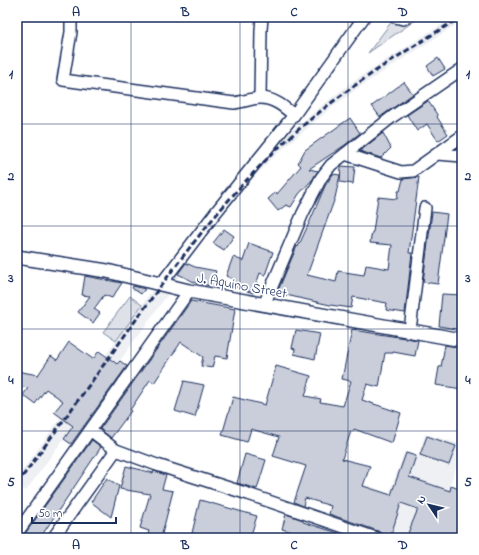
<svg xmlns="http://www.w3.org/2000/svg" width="479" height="555" font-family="'Indie Flower',sans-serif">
	<rect width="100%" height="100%" fill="#fff"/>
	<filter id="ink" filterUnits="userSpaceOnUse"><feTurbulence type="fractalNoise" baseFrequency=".025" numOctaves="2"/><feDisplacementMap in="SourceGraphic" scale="8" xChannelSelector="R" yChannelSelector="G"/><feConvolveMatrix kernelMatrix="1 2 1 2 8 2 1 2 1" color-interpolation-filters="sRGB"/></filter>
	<g filter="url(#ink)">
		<path fill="#eff0f4" d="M453,17H462V21L358,88L325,113L269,161L220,215L201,241L168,294L26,491L20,487L17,492V478L156,285L263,155L320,107L353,81Z
			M425,434L462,444V450L450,485L462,489V538H374L350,524L364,484L389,493L405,451L418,456Z"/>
		<path fill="#dee1e7" stroke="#7c88a2" d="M395,17H420L368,53Z
			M130,296L142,305L116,341L103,332Z"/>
		<path fill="#caceda" stroke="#1b2f5e" d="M438,58L445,69L433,76L427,66Z
			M404,82L413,94L380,117L372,106Z
			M428,101L438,116L437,117L448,134L438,141L427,124L417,131L407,115Z
			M350,118L360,133L345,145L309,169L318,171L313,179L299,194L291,207L286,205L278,211L268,199L276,192L277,194L301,166L298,163L305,150Z
			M383,133L391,148L381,158L360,151Z
			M341,166L355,167L353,184L340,182Z
			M333,174L340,175L335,198L307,275L336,282L338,271L364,275L366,265L389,269L392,245L370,243L372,232H373L378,197L397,199L398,191H400L403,179L419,177L409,253H412L405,313L386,310L387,303L353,297L351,308L330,305L277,293L297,246L298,247L310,221L325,186Z
			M432,212L447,214L438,284L423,282Z
			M224,229L234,236L224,250L213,243Z
			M249,243L273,252L265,275L260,273L253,293L233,286L235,280L226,276L233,257L243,261Z
			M186,263L195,267L216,271L211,286L196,283L178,274Z
			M85,276L122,283L112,298L104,295L94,309L100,313L93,323L78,312L90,296L82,295Z
			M133,286L145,289L141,294L132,288Z
			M442,294L462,295V330L439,326Z
			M191,301L235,309L227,358L215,356L212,368L201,366L203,357L181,342L154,383L150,380L130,410L131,411L111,438L100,429Z
			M296,330L320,334L315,359L294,354L295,349L292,348Z
			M352,330L418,340L415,356L393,352V353H385L379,387L367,384L362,400L401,413L392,443L354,429L353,432L351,431L342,459L370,466L363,486L391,495L406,453L416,456L409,477L450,491L451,486L462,490V538H406L418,509L401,503L390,538H383L382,534L378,531L329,514L331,506L305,498L303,506L294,502L306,466L273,456L279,437L251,429L247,442L222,435L233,397L265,405L276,366L311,376L305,396L321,399L320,402L343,406L351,381L342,379Z
			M69,342L93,359L99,351L117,364L120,361L127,366L71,444L64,439L73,426L54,412L63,401L46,389L35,404L23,395L28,388L17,386V371L38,375L51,356L57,360Z
			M445,345L462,348V389L436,385L439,367H441Z
			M184,381L204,385L195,417L175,411Z
			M427,436L456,446L449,465L420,455Z
			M92,440L101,447L40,538H22Z
			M245,454L266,460L257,489L237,483Z
			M126,466L153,473L154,471L166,475L162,489L173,491L161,538H147L149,531L140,528L150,494L120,489Z
			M107,478L119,486L111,517L91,502Z
			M200,500L257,516L250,538H211L192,533Z
			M286,514L303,520V522L354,538H305L306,536L282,529Z"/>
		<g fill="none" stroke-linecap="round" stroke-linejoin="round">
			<defs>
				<path id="minor" d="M71,17V32L63,80L234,103C243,102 253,98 260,98C274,98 284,107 294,115
					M395,17L403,19L407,17
					M260,98L261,30L262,17
					M345,154L401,172L413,171L462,136
					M437,154L462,156
					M161,284L216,212L294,115L364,17
					M264,305L303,213L321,178L331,165L392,117L462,69
					M410,330L425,208
					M90,430L116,450L157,465L248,494L376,538
					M17,533L189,291
					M53,538L116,450"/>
				<path id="tertiary" d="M17,257L107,271L189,291L462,340"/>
			</defs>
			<use href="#minor" stroke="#1b2f5e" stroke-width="14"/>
			<use href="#tertiary" stroke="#1b2f5e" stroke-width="16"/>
			<use href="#minor" stroke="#fff" stroke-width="11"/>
			<use href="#tertiary" stroke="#fff" stroke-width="13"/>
			<path stroke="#1b2f5e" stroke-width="3" stroke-dasharray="6 3" stroke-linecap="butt" d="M17,484C55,432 93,380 130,328C172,270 215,211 266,160C323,102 392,59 461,17"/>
		</g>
	</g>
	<path fill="none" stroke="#1b2f5e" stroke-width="1" stroke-opacity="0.55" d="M131,17V538M240,17V538M348,17V538M17,124H462M17,226H462M17,329H462M17,431H462"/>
	<g text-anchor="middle" stroke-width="3.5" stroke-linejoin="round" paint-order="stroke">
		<g font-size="14" fill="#1b2f5e" stroke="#fff">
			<text transform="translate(242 285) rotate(10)" y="5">J. Aquino Street</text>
		</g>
	</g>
	<rect width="479" height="555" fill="none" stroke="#fff" stroke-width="44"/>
	<g transform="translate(429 505) rotate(305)" stroke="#ffffff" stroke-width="3" paint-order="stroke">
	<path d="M0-3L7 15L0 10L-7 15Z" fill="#1b2f5e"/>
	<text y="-6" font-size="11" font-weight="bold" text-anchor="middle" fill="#1b2f5e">N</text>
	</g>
	<path d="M32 517v6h84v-6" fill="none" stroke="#1b2f5e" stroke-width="2"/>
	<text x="38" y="517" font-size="12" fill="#1b2f5e" stroke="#ffffff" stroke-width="3" paint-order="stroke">50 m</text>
	<rect x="22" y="22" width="435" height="511" fill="none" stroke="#1b2f5e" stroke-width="1.5"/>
	<g font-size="13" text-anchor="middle" font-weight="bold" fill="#1b2f5e">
		<text x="76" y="16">A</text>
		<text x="185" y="16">B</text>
		<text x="294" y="16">C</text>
		<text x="403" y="16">D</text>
		<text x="11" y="78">1</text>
		<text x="468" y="78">1</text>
		<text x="11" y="180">2</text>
		<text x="468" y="180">2</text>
		<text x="11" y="282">3</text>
		<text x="468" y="282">3</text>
		<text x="11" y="384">4</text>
		<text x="468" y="384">4</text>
		<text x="11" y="486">5</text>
		<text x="468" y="486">5</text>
		<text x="76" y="549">A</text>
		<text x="185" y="549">B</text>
		<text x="294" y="549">C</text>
		<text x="403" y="549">D</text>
	</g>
</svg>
